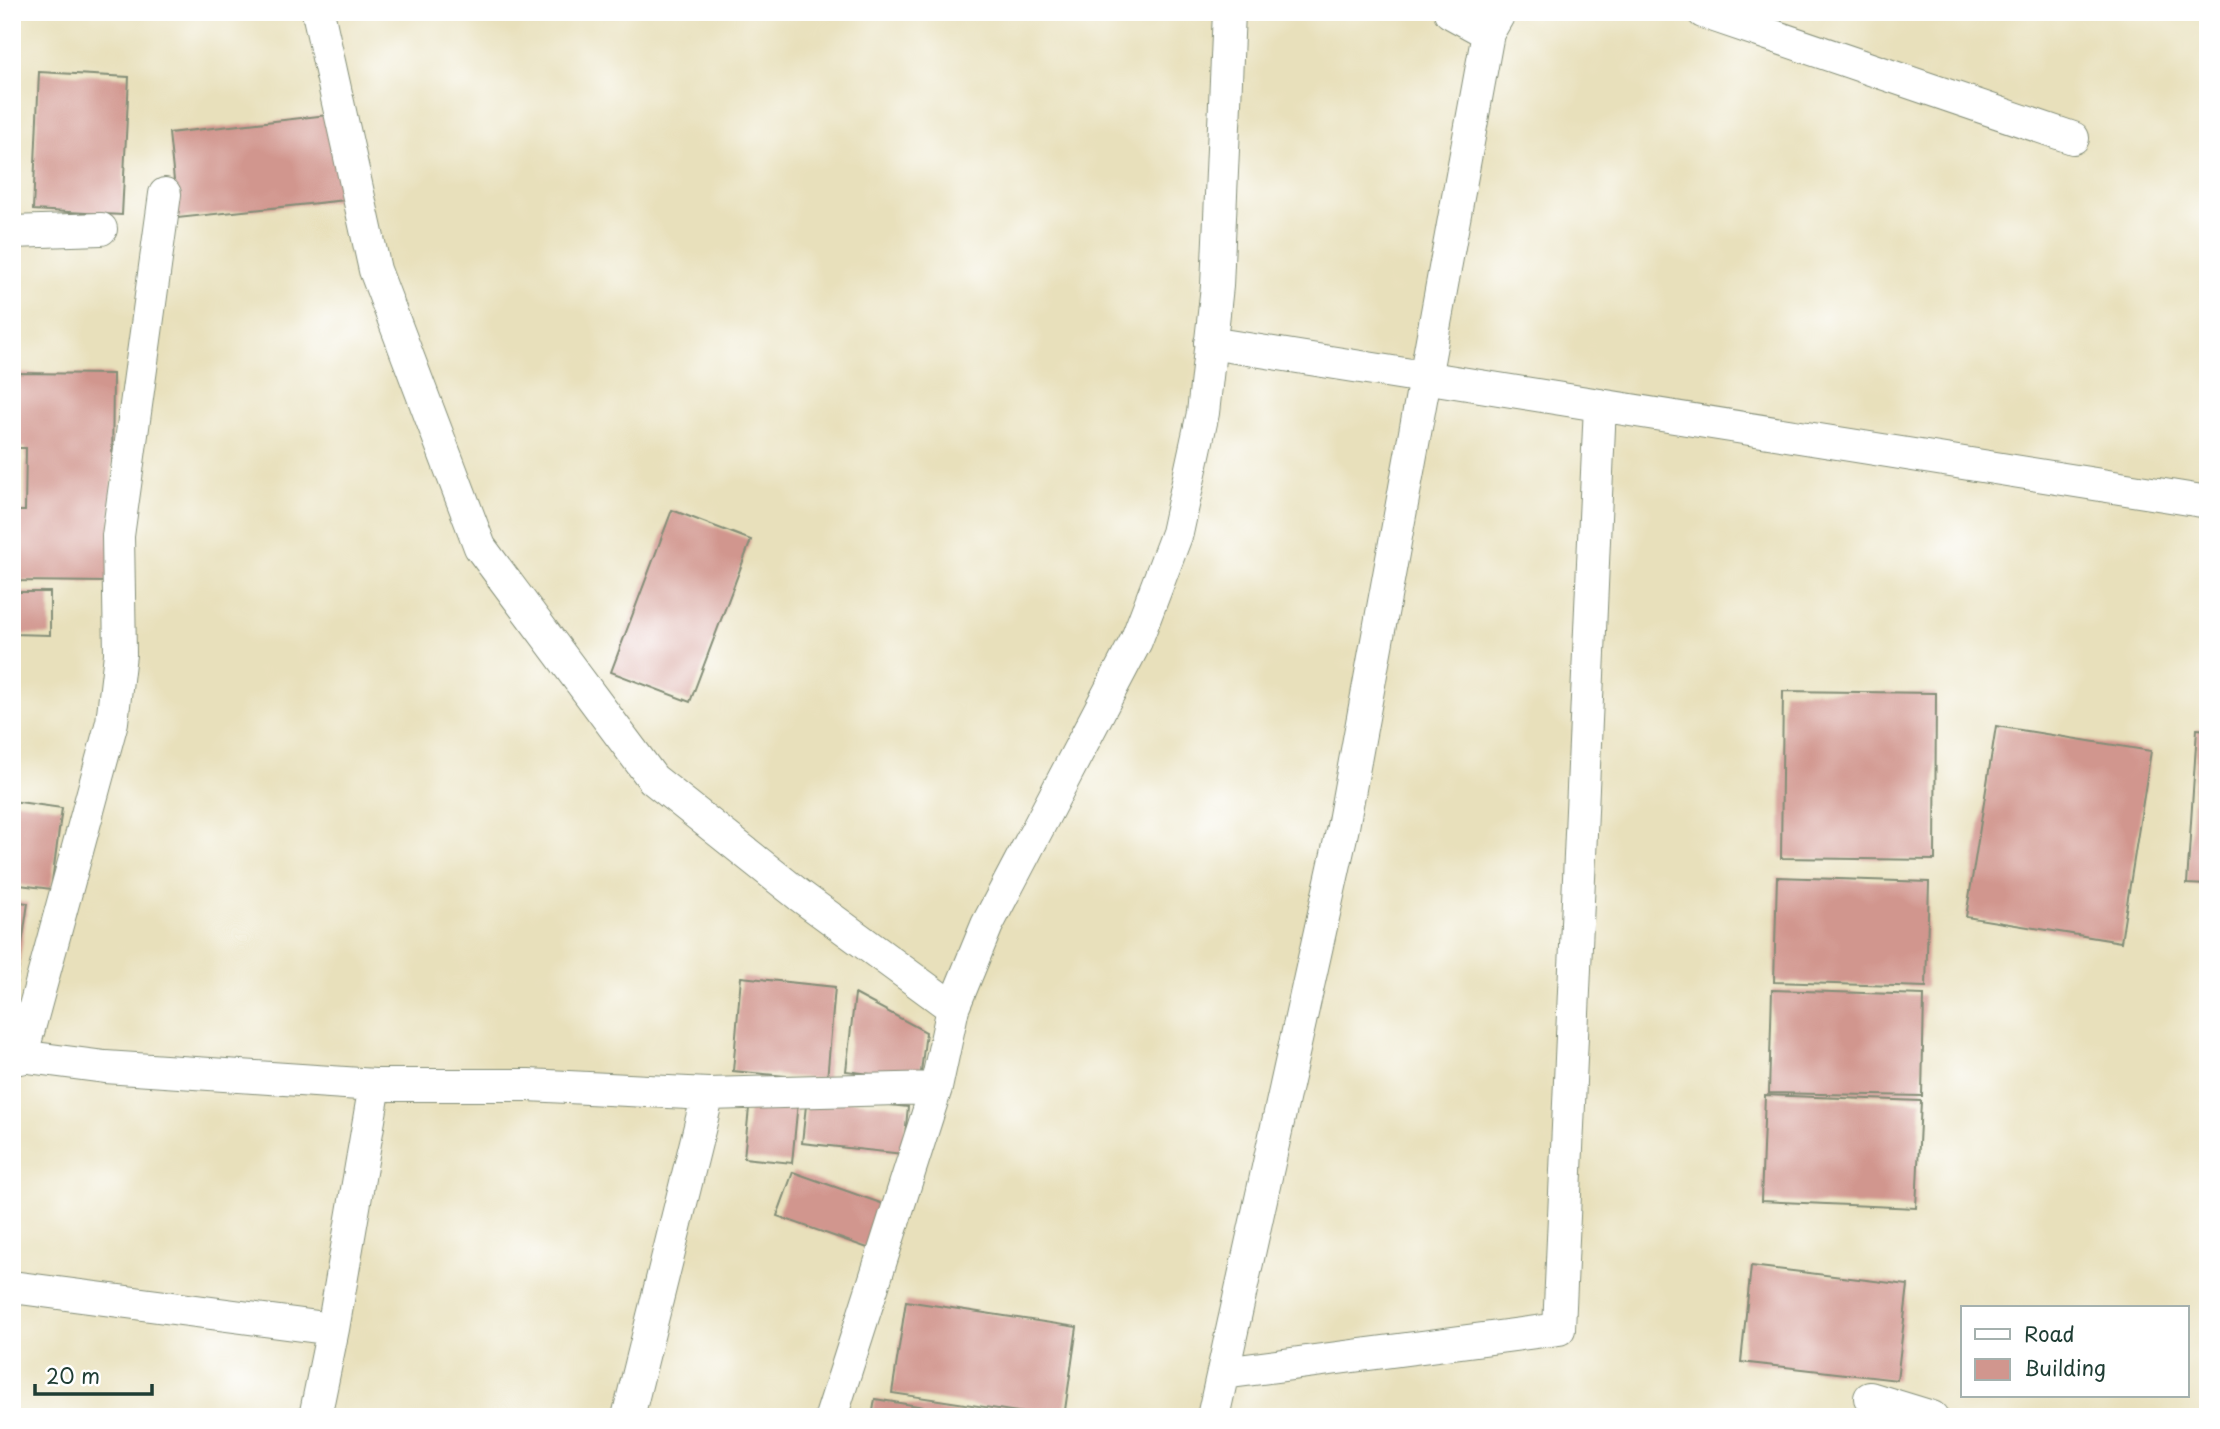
<svg xmlns="http://www.w3.org/2000/svg" width="2220" height="1429" font-family="'Playpen Sans',sans-serif">
	<rect width="100%" height="100%" fill="#fff"/>
	<filter id="ink" filterUnits="userSpaceOnUse"><feTurbulence type="fractalNoise" baseFrequency=".0143" numOctaves="2"/><feDisplacementMap in="SourceGraphic" scale="14" xChannelSelector="R" yChannelSelector="G"/><feConvolveMatrix kernelMatrix="1 2 1 2 8 2 1 2 1" color-interpolation-filters="sRGB"/></filter>
	<filter id="wash" filterUnits="userSpaceOnUse"><feTurbulence type="fractalNoise" baseFrequency=".00686" numOctaves="4" result="noise"/><feDisplacementMap in="SourceGraphic" scale="28" xChannelSelector="R" yChannelSelector="G"/><feGaussianBlur stdDeviation="1.57" result="paint"/><feColorMatrix in="noise" values="0 0 0 0 0 0 0 0 0 0 0 0 0 0 0 0 0 1.4 0 .05"/><feComposite in="paint" operator="in"/></filter>
	<g filter="url(#wash)">
		<rect width="100%" height="100%" fill="#e8e0bb"/>
		<g id="blocks">
			<path fill="#d1968e" d="M39,72L129,77L122,215L33,210Z
				M336,114L345,200L178,218L169,133Z
				M12,373L113,374L111,582L12,581V511H25L26,448H12Z
				M672,510L751,540L690,702L611,672Z
				M12,592H50V635L12,634Z
				M1783,691L1936,693L1935,860L1781,858Z
				M1996,726L2151,751L2121,942L1966,917Z
				M2197,729L2208,730V885L2187,884Z
				M12,801L62,808L51,889L12,884Z
				M1777,877L1929,882L1926,987L1774,982Z
				M12,901L28,903L14,999H12Z
				M741,977L835,987L827,1080L733,1071Z
				M1772,990L1924,995L1922,1096L1769,1093Z
				M855,994L926,1032L920,1080L846,1071Z
				M1765,1095L1921,1101L1916,1208L1761,1201Z
				M807,1096L908,1107L903,1154L802,1143Z
				M750,1098L798,1102L792,1163L744,1158Z
				M793,1172L892,1207L876,1251L777,1216Z
				M1751,1266L1908,1285L1897,1380L1741,1362Z
				M906,1301L1077,1327L1064,1417H1051L892,1393Z
				M875,1399L974,1415V1417H872Z"/>
		</g>
	</g>
	<g filter="url(#ink)">
		<use href="#blocks" fill-opacity="0" stroke="#848e78" stroke-width="2"/>
		<g fill="none" stroke-linecap="round" stroke-linejoin="round">
			<defs>
				<path id="minor" d="M318,12L375,270L480,547L653,779L799,895L953,1008
					M1450,12L1488,33L1500,12
					M1703,12L2073,138
					M12,232L101,229
					M1210,343L2208,502
					M12,1055L105,1067L375,1085H528L708,1094L936,1088
					M21,1058L112,722L120,654L118,536L165,194
					M12,1287L333,1329
					M1223,1373L1559,1329L1600,405
					M1870,1398L1932,1417
					M315,1417L333,1329L375,1085
					M628,1417L708,1094
					M831,1417L936,1088L953,1008L987,925L1136,641L1177,533L1203,413L1217,286L1229,12
					M1213,1417L1343,827L1488,33"/>
			</defs>
			<use href="#minor" stroke="#848e78" stroke-width="34"/>
			<use href="#minor" stroke="#fff" stroke-width="32"/>
		</g>
	</g>
	<rect width="2220" height="1429" fill="none" stroke="#fff" stroke-width="42"/>
	<rect x="1961" y="1306" width="228" height="91" fill="#ffffff" stroke="#a5b1ae" stroke-width="2"/>
	<rect x="1975" y="1329" width="35" height="10" fill="#ffffff" stroke="#a5b1ae" stroke-width="2"/>
	<text x="2024" y="1342" font-size="21" fill="#1f3d34">Road</text>
	<rect x="1975" y="1359" width="35" height="21" fill="#d1968e" stroke="#a5b1ae" stroke-width="2"/>
	<text x="2024" y="1376" font-size="21" fill="#1f3d34">Building</text>
	<path d="M35 1384v10h117v-10" fill="none" stroke="#1f3d34" stroke-width="3.5"/>
	<text x="46" y="1384" font-size="21" fill="#1f3d34" stroke="#ffffff" stroke-width="5" paint-order="stroke">20 m</text>
</svg>
